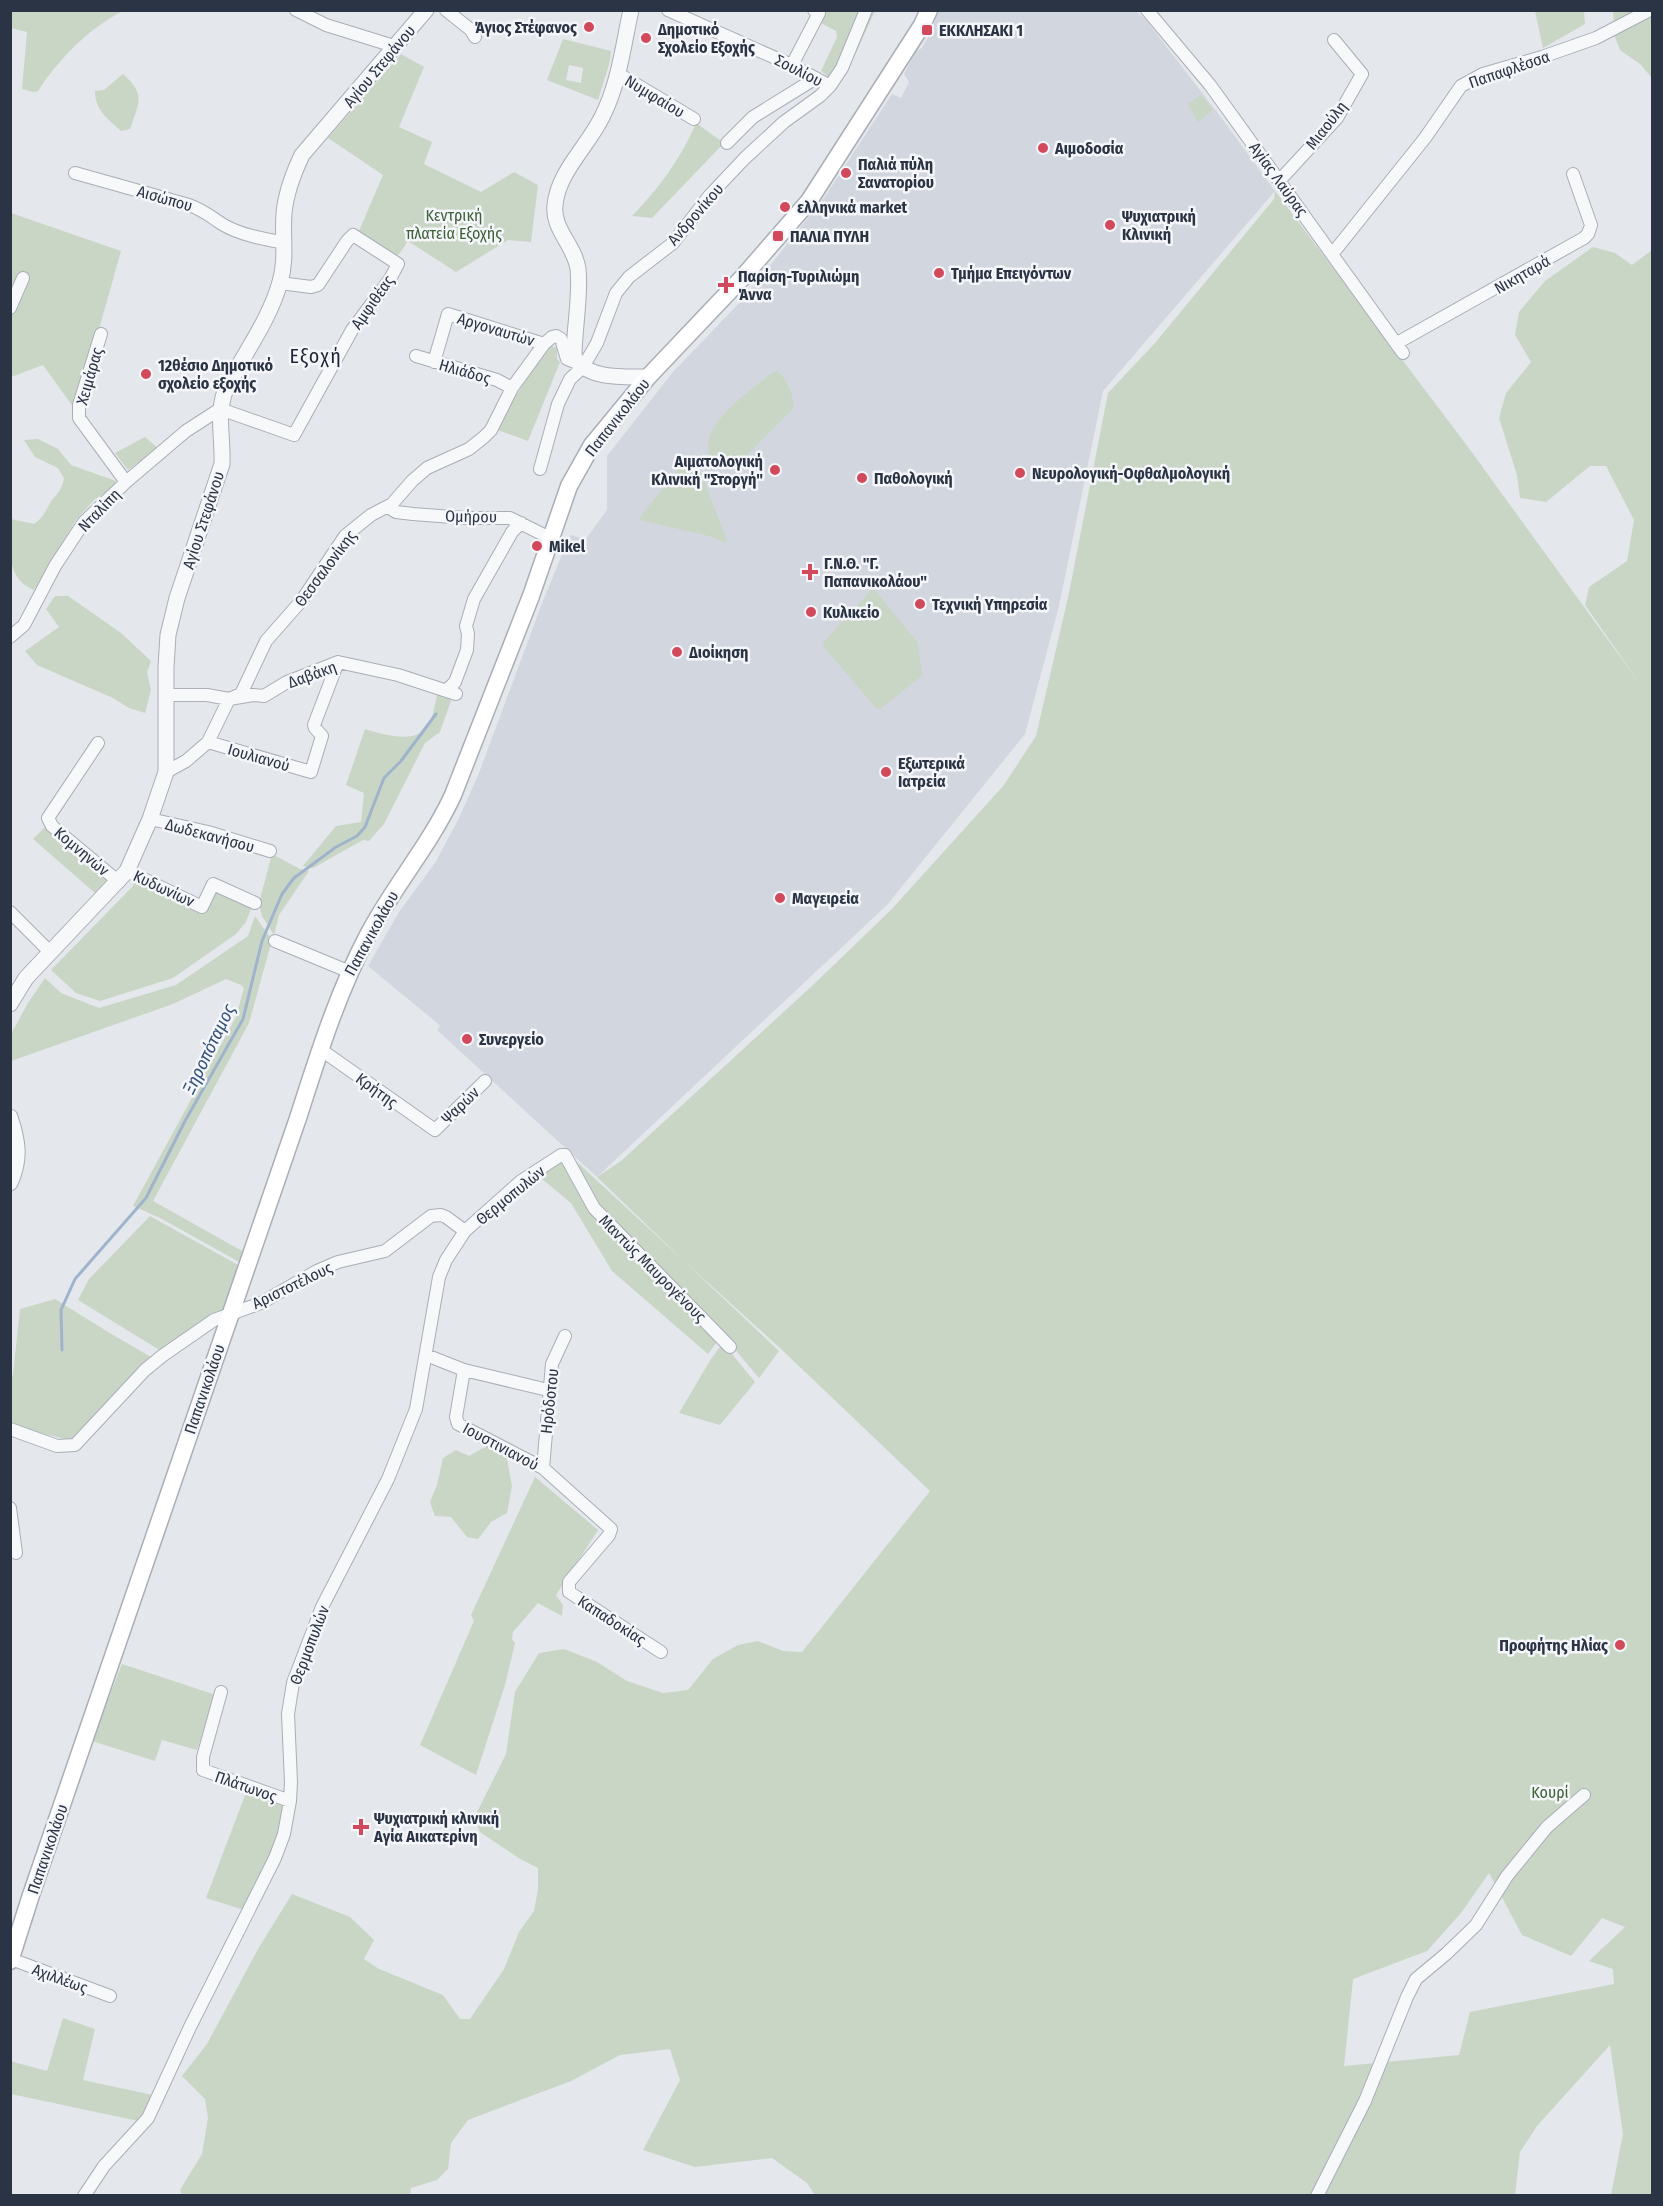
<svg xmlns="http://www.w3.org/2000/svg" width="1663" height="2206" font-family="'Fira Sans Condensed',sans-serif">
	<rect width="100%" height="100%" fill="#e4e7ec"/>
	<path fill="#d2d6de" d="M1134,10L1145,19L1223,120L1275,191L1103,391L1059,606L1025,734L887,905L597,1177L437,1030L440,1026L436,1022L368,966L399,912L435,863L459,818L479,773L541,606L570,535L586,539L607,510V456L673,372L746,296L826,195L892,94L901,98L909,82L904,74L916,51L922,48L933,28L936,11Z"/>
	<path fill="#c9d6c5" fill-rule="evenodd" d="M10,11L11,10L123,11C89,28 58,60 38,91L33,92L22,89L27,32L11,28Z
		M825,11H875L853,59L837,83L821,71L837,37L836,31L819,22Z
		M1535,11H1584L1585,24L1543,48Z
		M1613,11H1652V78L1640,64L1620,50L1615,37Z
		M563,39L611,51L610,61L598,100L547,80ZM569,65L583,68L581,83L566,80Z
		M401,54L424,67L399,127L432,142L424,164L481,192L514,172L538,185L531,242L508,240L456,272L408,241L397,257L359,231L383,175L328,138Z
		M123,74C146,94 139,103 130,129L121,131C107,118 95,110 95,91L104,90Z
		M1201,95L1213,110L1198,122L1188,104Z
		M696,123L724,143L652,218L632,216C659,188 681,159 696,123Z
		M1275,191L1468,447L1640,684L1585,605L1589,587L1627,561L1634,520L1606,466H1590L1546,502L1520,498L1517,475L1499,418L1506,393L1531,362L1515,335L1519,312L1545,281L1593,247L1615,253L1632,265L1652,250V2195H1611L1623,2134L1610,2045L1537,2126L1520,2152L1515,2195H815L807,2183L772,2158L695,2167L643,2150L680,2080L670,2049L620,2055L571,2081L468,2120L451,2143L448,2169L437,2180L411,2188L410,2195L182,2196L180,2190L202,2154L208,2118L205,2099L182,2076L207,2044L258,1949L292,1894L350,1917L374,1940L364,1959L379,1969L443,1995L460,2019H470L504,1969L519,1932L534,1911L538,1890V1868L520,1859L480,1832L474,1818L506,1754L515,1692L539,1653L564,1649L597,1662L627,1681L663,1693L688,1690L713,1659L738,1645L758,1641L783,1651L802,1652L930,1491L780,1348L686,1263L779,1351L759,1378L728,1341L596,1207L576,1164L577,1162L684,1261L597,1177L621,1161L813,985L891,910L1004,785L1036,736L1069,593L1108,393L1155,343L1274,199ZM1489,1873L1522,1935L1571,1956L1602,1918L1625,1927L1589,1961L1613,1969L1614,1984L1470,2012L1459,2055L1344,2066L1353,1979L1427,1951L1461,1913Z
		M11,213L121,251L76,411L43,365L11,377L10,317L14,310L10,308Z
		M548,345L557,348V359L560,362L528,441L495,429Z
		M777,371C787,378 795,398 793,409L746,456L714,460L710,458C709,451 708,445 709,439C714,416 754,387 772,373Z
		M145,437L158,448L128,470L115,453Z
		M38,439L58,449L71,465L116,481L112,489L95,499L76,520L34,590C4,578 11,546 11,519L34,524C45,516 45,511 52,500C59,492 62,489 64,478L58,468L35,457L24,440Z
		M694,454L727,541L725,542L709,536L640,520L639,518L690,455Z
		M872,589H874L918,643L922,676L880,709L876,708L823,646L824,642Z
		M55,596H68L121,633L151,661L147,673L151,690L145,713L129,708L113,698L37,665L25,651L59,627L46,609Z
		M438,690L453,695L440,732L425,743L384,824L369,841L363,840L313,868L303,866L336,826L361,822L364,793L346,785L365,729C382,734 415,745 428,726C433,719 436,699 438,690Z
		M47,825L107,880L95,893L33,839Z
		M272,854L300,869L309,871L279,915L274,935L262,916L259,903Z
		M135,880L204,914L215,893L252,906L246,922L236,934L173,978L100,1001L76,993L51,970L133,886Z
		M255,916L272,940L249,1023L153,1201L244,1252L241,1263L160,1218L133,1206L236,1017L244,988L241,985L226,979L173,1004L11,1061L10,1036L28,1003L45,978L61,993L99,1008L176,985L248,936Z
		M563,1158L590,1210L719,1339L708,1354L612,1271L571,1203L536,1174Z
		M150,1216L238,1265L223,1311L161,1351L78,1300L89,1279Z
		M55,1299L108,1332L151,1357L70,1440L27,1430L11,1422V1377L13,1375L20,1309Z
		M723,1343L755,1382L720,1425L679,1413L711,1359Z
		M487,1446L507,1459L512,1486L507,1513L491,1522L478,1539L467,1537L451,1517L435,1516L430,1502L437,1485L443,1458L456,1450L469,1456Z
		M535,1477L598,1530L556,1595L563,1605L562,1616L538,1603L513,1632L512,1639L515,1643L505,1685L476,1775L420,1745L474,1621L471,1615Z
		M122,1664L216,1695L197,1750L162,1740L155,1761L92,1741Z
		M247,1790L284,1805L272,1853L247,1911L206,1898Z
		M63,2018L95,2029L83,2080L157,2096L143,2122L11,2094L10,2061L47,2071Z"/>
	<g fill="none" stroke-linecap="round" stroke-linejoin="round">
		<path stroke="#9fb4cc" stroke-width="3" d="M62,1350L61,1310L75,1279L146,1198L185,1121L243,1019L262,941L282,894L294,878L336,847L357,836L365,827L384,778L401,761L436,714"/>
		<defs>
			<path id="minor" d="M296,10L326,25L397,47
				M446,10L471,30L475,37
				M668,10L789,64L830,86
				M1147,10L1210,85L1403,353
				M792,65L819,13L814,10
				M617,73L694,119
				M727,143L753,117L816,78
				M75,173L189,205C205,211 208,215 222,224C240,235 264,239 285,243
				M1280,180L1337,118L1362,74L1334,40
				M1333,253L1425,138L1461,86L1483,74L1542,57L1596,38L1650,10
				M10,308L23,278
				M101,334L79,405V418L126,482
				M1397,343L1584,238L1588,234L1591,225L1573,174
				M416,356L497,380L512,388
				M434,362L448,314L544,344
				M540,469L558,404L570,379L583,367L597,343L616,293L629,277L673,243L710,195L745,158L784,122L820,96L830,86L842,68L866,10
				M388,507L396,512L413,514L465,518H510L550,538
				M10,637L24,625L55,566L84,522L126,482L186,431L220,409L294,435L352,330L390,279L398,264L353,235L347,241L318,285L311,287L280,283
				M446,691L455,682L467,650L468,634L466,626L474,599L512,532L521,523
				M166,695H207L229,699L253,695L264,696L287,682L338,662L398,675L456,694
				M208,742L311,772L322,736L315,728L314,725L338,662
				M98,743L48,818L52,826L119,882
				M166,772L186,761L208,742L229,699L241,694L266,641L302,600L345,536L371,515L392,504L412,481L427,468L469,449L484,437L491,430L512,388L544,344L552,337L556,336L561,339L567,359L577,363
				M150,819L208,832L270,851
				M127,871L202,907L213,884L255,903
				M10,912L50,952
				M275,941L350,972
				M320,1049L435,1130L485,1081
				M426,1355L464,1370L548,1390
				M464,1370L456,1417L458,1424L543,1468L611,1529L609,1535L569,1582V1592L661,1652
				M10,1429L57,1446L75,1445L145,1370L162,1356L214,1320L261,1303L317,1271L338,1262L385,1251L431,1216L441,1215L446,1217L465,1231
				M543,1468L552,1364L565,1336
				M10,1508L16,1553
				M221,1692L203,1757V1770L290,1801
				M11,1959L110,1996
				M84,2196L104,2166L148,2118L190,2027L275,1858L284,1834L290,1801L291,1782L288,1714L293,1683L322,1607L388,1479L416,1409L439,1277L446,1260L465,1231L521,1181L561,1155H565L594,1208L730,1347
				M1317,2196L1365,2101L1407,1997L1416,1979L1446,1954L1476,1925L1507,1876L1547,1827L1584,1795"/>
			<path id="tertiary" d="M631,10C623,46 619,84 602,117C588,146 558,172 555,205C552,229 575,246 578,269C581,294 574,330 574,356C586,380 625,377 648,377
				M10,1004L26,978L127,871L150,819L166,772V667L168,635L177,598L222,464C223,440 217,417 224,394C241,357 269,322 280,282C287,259 282,236 284,213C286,192 293,174 302,155L426,10
				M10,1117C18,1141 21,1159 10,1183"/>
			<path id="secondary" d="M10,1961L31,1895L298,1118C318,1056 337,994 368,935C393,887 430,845 453,795L531,596L569,486L592,445L648,377L742,278L809,201L922,25L929,10"/>
		</defs>
		<use href="#minor" stroke="#a9aeb7" stroke-width="14"/>
		<use href="#tertiary" stroke="#a9aeb7" stroke-width="17"/>
		<use href="#secondary" stroke="#a9aeb7" stroke-width="19"/>
		<use href="#minor" stroke="#f7f8fa" stroke-width="12"/>
		<use href="#tertiary" stroke="#f7f8fa" stroke-width="15"/>
		<use href="#secondary" stroke="#fff" stroke-width="16"/>
	</g>
	<g fill="#d1495b" stroke="#f4f6f9" stroke-width="2">
		<circle cx="589" cy="27" r="6"/>
		<rect x="921" y="24" width="12" height="12" rx="3"/>
		<circle cx="646" cy="38" r="6"/>
		<circle cx="1043" cy="148" r="6"/>
		<circle cx="846" cy="173" r="6"/>
		<circle cx="785" cy="207" r="6"/>
		<circle cx="1110" cy="225" r="6"/>
		<rect x="772" y="230" width="12" height="12" rx="3"/>
		<circle cx="939" cy="273" r="6"/>
		<path d="M723 276h6v6h6v6h-6v6h-6v-6h-6v-6h6z"/>
		<circle cx="146" cy="374" r="6"/>
		<circle cx="775" cy="470" r="6"/>
		<circle cx="1020" cy="473" r="6"/>
		<circle cx="862" cy="478" r="6"/>
		<circle cx="537" cy="546" r="6"/>
		<path d="M807 563h6v6h6v6h-6v6h-6v-6h-6v-6h6z"/>
		<circle cx="920" cy="604" r="6"/>
		<circle cx="811" cy="612" r="6"/>
		<circle cx="677" cy="652" r="6"/>
		<circle cx="886" cy="772" r="6"/>
		<circle cx="780" cy="898" r="6"/>
		<circle cx="467" cy="1039" r="6"/>
		<circle cx="1620" cy="1645" r="6"/>
		<path d="M358 1818h6v6h6v6h-6v6h-6v-6h-6v-6h6z"/>
	</g>
	<g text-anchor="middle" stroke-width="5" stroke-linejoin="round" paint-order="stroke">
		<g font-size="16" font-weight="bold" fill="#2b3445" stroke="#f4f6f9" text-anchor="start">
			<text x="577" y="33" text-anchor="end">Άγιος Στέφανος</text>
			<text x="658" y="35">Δημοτικό<tspan x="658" dy="18">Σχολείο Εξοχής</tspan></text>
			<text x="939" y="36">ΕΚΚΛΗΣΑΚΙ 1</text>
			<text x="1055" y="154">Αιμοδοσία</text>
			<text x="858" y="170">Παλιά πύλη<tspan x="858" dy="18">Σανατορίου</tspan></text>
			<text x="797" y="213">ελληνικά market</text>
			<text x="1122" y="222">Ψυχιατρική<tspan x="1122" dy="18">Κλινική</tspan></text>
			<text x="790" y="242">ΠΑΛΙΑ ΠΥΛΗ</text>
			<text x="951" y="279">Τμήμα Επειγόντων</text>
			<text x="738" y="282">Παρίση-Τυριλιώμη<tspan x="738" dy="18">Άννα</tspan></text>
			<text x="158" y="371">12θέσιο Δημοτικό<tspan x="158" dy="18">σχολείο εξοχής</tspan></text>
			<text x="763" y="467" text-anchor="end">Αιματολογική<tspan x="763" dy="18">Κλινική "Στοργή"</tspan></text>
			<text x="1032" y="479">Νευρολογική-Οφθαλμολογική</text>
			<text x="874" y="484">Παθολογική</text>
			<text x="549" y="552">Mikel</text>
			<text x="824" y="569">Γ.Ν.Θ. "Γ.<tspan x="824" dy="18">Παπανικολάου"</tspan></text>
			<text x="932" y="610">Τεχνική Υπηρεσία</text>
			<text x="823" y="618">Κυλικείο</text>
			<text x="689" y="658">Διοίκηση</text>
			<text x="898" y="769">Εξωτερικά<tspan x="898" dy="18">Ιατρεία</tspan></text>
			<text x="792" y="904">Μαγειρεία</text>
			<text x="479" y="1045">Συνεργείο</text>
			<text x="1608" y="1651" text-anchor="end">Προφήτης Ηλίας</text>
			<text x="374" y="1824">Ψυχιατρική κλινική<tspan x="374" dy="18">Αγία Αικατερίνη</tspan></text>
		</g>
		<g font-size="16" fill="#2b3445" stroke="#f4f6f9">
			<text transform="translate(379 66) rotate(-50)" y="6">Αγίου Στεφάνου</text>
			<text transform="translate(1509 69) rotate(-19)" y="6">Παπαφλέσσα</text>
			<text transform="translate(799 70) rotate(27)" y="6">Σουλίου</text>
			<text transform="translate(655 96) rotate(31)" y="6">Νυμφαίου</text>
			<text transform="translate(1326 125) rotate(-52)" y="6">Μιαούλη</text>
			<text transform="translate(1279 179) rotate(54)" y="6">Αγίας Λαύρας</text>
			<text transform="translate(165 198) rotate(16)" y="6">Αισώπου</text>
			<text transform="translate(695 214) rotate(-49)" y="6">Ανδρονίκου</text>
			<text transform="translate(1522 274) rotate(-30)" y="6">Νικηταρά</text>
			<text transform="translate(372 302) rotate(-55)" y="6">Αμφιθέας</text>
			<text transform="translate(496 329) rotate(17)" y="6">Αργοναυτών</text>
			<text transform="translate(465 371) rotate(16)" y="6">Ηλιάδος</text>
			<text transform="translate(89 376) rotate(-74)" y="6">Χειμάρας</text>
			<text transform="translate(617 417) rotate(-52)" y="6">Παπανικολάου</text>
			<text transform="translate(99 510) rotate(-46)" y="6">Νταλίπη</text>
			<text transform="translate(471 516) rotate(1)" y="6">Ομήρου</text>
			<text transform="translate(203 520) rotate(-72)" y="6">Αγίου Στεφάνου</text>
			<text transform="translate(325 568) rotate(-53)" y="6">Θεσσαλονίκης</text>
			<text transform="translate(312 674) rotate(-20)" y="6">Δαβάκη</text>
			<text transform="translate(259 757) rotate(16)" y="6">Ιουλιανού</text>
			<text transform="translate(210 835) rotate(15)" y="6">Δωδεκανήσου</text>
			<text transform="translate(82 851) rotate(40)" y="6">Κομνηνών</text>
			<text transform="translate(164 888) rotate(25)" y="6">Κυδωνίων</text>
			<text transform="translate(371 933) rotate(-61)" y="6">Παπανικολάου</text>
			<text transform="translate(377 1090) rotate(36)" y="6">Κρήτης</text>
			<text transform="translate(460 1105) rotate(-44)" y="6">Ψαρών</text>
			<text transform="translate(510 1195) rotate(-39)" y="6">Θερμοπυλών</text>
			<text transform="translate(653 1268) rotate(45)" y="6">Μαντώς Μαυρογένους</text>
			<text transform="translate(292 1285) rotate(-26)" y="6">Αριστοτέλους</text>
			<text transform="translate(204 1389) rotate(-71)" y="6">Παπανικολάου</text>
			<text transform="translate(549 1401) rotate(-84)" y="6">Ηρόδοτου</text>
			<text transform="translate(501 1446) rotate(28)" y="6">Ιουστινιανού</text>
			<text transform="translate(612 1620) rotate(33)" y="6">Καπαδοκίας</text>
			<text transform="translate(309 1645) rotate(-69)" y="6">Θερμοπυλών</text>
			<text transform="translate(246 1786) rotate(19)" y="6">Πλάτωνος</text>
			<text transform="translate(47 1849) rotate(-71)" y="6">Παπανικολάου</text>
			<text transform="translate(60 1978) rotate(20)" y="6">Αχιλλέως</text>
		</g>
		<g font-size="16" fill="#3f6138" stroke="#f4f6f9">
			<text x="454" y="221">Κεντρική<tspan x="454" dy="18">πλατεία Εξοχής</tspan></text>
			<text x="1550" y="1798">Κουρί</text>
		</g>
		<g font-size="18" font-style="italic" fill="#34527a" stroke="#f4f6f9">
			<text transform="translate(209 1049) rotate(-64)" y="6">Ξηροπόταμος</text>
		</g>
		<g font-size="20" letter-spacing="1.5" fill="#1d2536" stroke="#f4f6f9">
			<text x="316" y="363">Εξοχή</text>
		</g>
	</g>
	<rect width="1663" height="2206" fill="none" stroke="#2b3445" stroke-width="24"/>
</svg>
